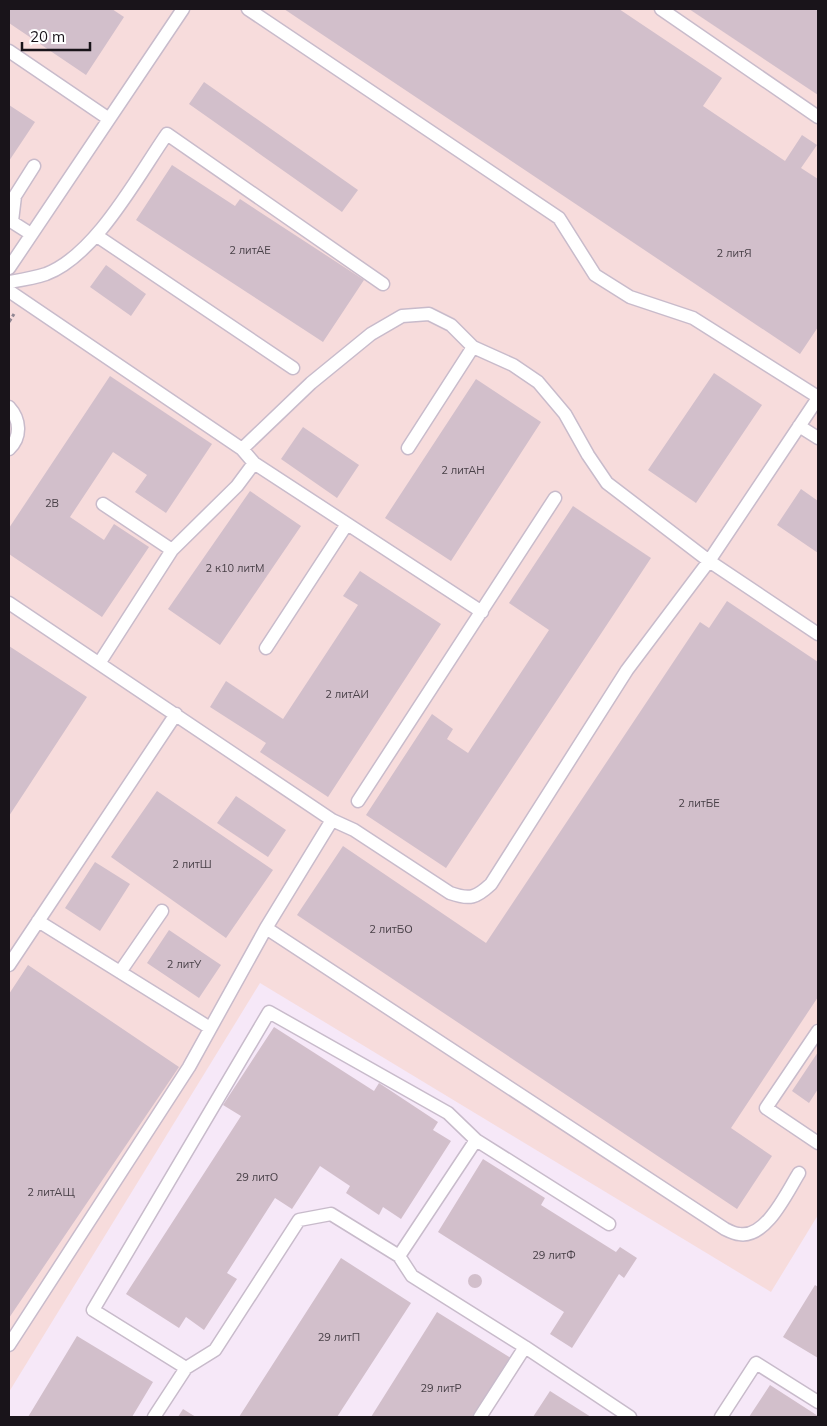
<svg xmlns="http://www.w3.org/2000/svg" width="827" height="1426" font-family="Mulish,sans-serif">
	<rect width="100%" height="100%" fill="#f6e8f8"/>
	<path fill="#f7dcdc" d="M9,9H818V1215L771,1292L260,983L9,1392Z"/>
	<path fill="#d2bfcb" d="M9,9H112L124,17L86,75L9,23Z
		M284,9H619L722,78L703,106L785,161L802,135L817,145L801,168L818,179V327L800,354Z
		M689,9H818V95Z
		M204,82L358,190L342,212L189,104Z
		M9,105L35,122L9,161Z
		M172,165L235,206L240,199L364,280L323,342L136,220Z
		M106,265L146,294L131,316L90,287Z
		M714,373L762,405L696,503L648,470Z
		M110,376L212,444L166,513L135,492L147,475L113,452L70,517L104,540L114,524L149,547L102,617L9,554V528Z
		M476,379L541,422L451,561L385,518Z
		M303,427L359,465L337,498L281,459Z
		M801,489L818,501V553L777,525Z
		M250,491L301,526L220,645L168,609Z
		M573,506L651,558L446,868L366,815L432,714L453,729L447,739L468,753L549,630L509,603Z
		M360,571L441,624L328,797L260,752L266,743L210,707L226,681L283,719L358,605L343,596Z
		M727,601L818,662V997L731,1128L772,1156L737,1209L297,915L343,846L486,943L700,622L709,628Z
		M9,646L87,697L9,816Z
		M157,791L273,870L226,938L111,857Z
		M236,796L286,830L268,857L217,823Z
		M95,862L130,884L100,931L65,908Z
		M169,930L221,965L199,998L147,963Z
		M28,965L179,1067L9,1318V994Z
		M274,1027L374,1091L379,1083L438,1122L433,1130L451,1141L401,1219L383,1207L379,1215L346,1193L350,1186L320,1166L292,1209L275,1198L227,1273L237,1279L204,1330L186,1317L179,1328L126,1294L241,1116L223,1105Z
		M818,1052V1089L809,1103L792,1091Z
		M483,1159L545,1198L541,1205L616,1252L620,1247L637,1258L624,1278L619,1274L572,1348L550,1334L564,1312L438,1232Z
		M341,1258L411,1303L337,1417H239Z
		M468 1281a7 7 0 1 1 14 0a7 7 0 1 1-14 0Z
		M815,1285L818,1287V1358L783,1337Z
		M437,1312L511,1358L473,1417H371Z
		M77,1336L153,1382L132,1417H28Z
		M770,1385L818,1416V1417H749Z
		M550,1391L591,1417H533Z
		M183,1409L191,1414L196,1417H178Z"/>
	<g fill="none" stroke-linecap="round" stroke-linejoin="round">
		<defs>
			<path id="lane" d="M248,9L559,218L595,275L630,297L693,318L818,397
				M661,9L818,117
				M9,51L109,119
				M9,220L31,234
				M12,221L15,196L34,166
				M97,236L293,368
				M9,268L183,9
				M9,282C21,280 34,278 46,274C96,255 137,177 167,134L383,284
				M9,291L242,449L254,463L482,612
				M9,407C20,419 22,437 9,449
				M799,426L818,438
				M408,448L473,347
				M242,449L311,383L371,334L402,316L429,314L451,325L473,347L513,365L538,382L565,414L588,455L607,483L709,561L818,634
				M103,504L172,550
				M9,603L332,820L354,830L450,893C470,900 476,898 491,884L627,670L709,561L818,398
				M266,648L347,524
				M100,662L172,550L237,486L254,463
				M358,801L555,498
				M38,921L210,1028
				M266,928L725,1229C729,1231 735,1234 739,1234C766,1239 787,1192 799,1173
				M9,965L176,714
				M120,972L162,911
				M818,1031L766,1108L818,1143
				M399,1256L476,1140
				M9,1345L189,1067L266,928L332,820
				M186,1368L93,1310L269,1012L448,1113L476,1140L609,1224
				M154,1417L186,1368L215,1350L299,1220L331,1214L399,1256L412,1276L525,1347L630,1417
				M480,1417L525,1347
				M721,1417L756,1363L818,1402"/>
		</defs>
		<use href="#lane" stroke="#c8bbcb" stroke-width="15"/>
		<path stroke="#918793" stroke-width="3" stroke-dasharray="4 2.5" stroke-linecap="butt" d="M9,322L14,314"/>
		<use href="#lane" stroke="#fff" stroke-width="12"/>
	</g>
	<g text-anchor="middle" stroke-width="5" stroke-linejoin="round" paint-order="stroke">
		<g font-size="11" fill="#473f46">
			<text x="250" y="254">2 литАЕ</text>
			<text x="734" y="257">2 литЯ</text>
			<text x="463" y="474">2 литАН</text>
			<text x="52" y="507">2В</text>
			<text x="235" y="572">2 к10 литМ</text>
			<text x="347" y="698">2 литАИ</text>
			<text x="699" y="807">2 литБЕ</text>
			<text x="192" y="868">2 литШ</text>
			<text x="391" y="933">2 литБО</text>
			<text x="184" y="968">2 литУ</text>
			<text x="257" y="1181">29 литО</text>
			<text x="51" y="1196">2 литАЩ</text>
			<text x="554" y="1259">29 литФ</text>
			<text x="339" y="1341">29 литП</text>
			<text x="441" y="1392">29 литР</text>
		</g>
	</g>
	<rect width="827" height="1426" fill="none" stroke="#19141a" stroke-width="20"/>
	<path d="M22 42v8h68v-8" fill="none" stroke="#19141a" stroke-width="2.5"/>
	<text x="30" y="42" font-size="15" fill="#19141a" stroke="#ffffff" stroke-width="4" paint-order="stroke">20 m</text>
</svg>
